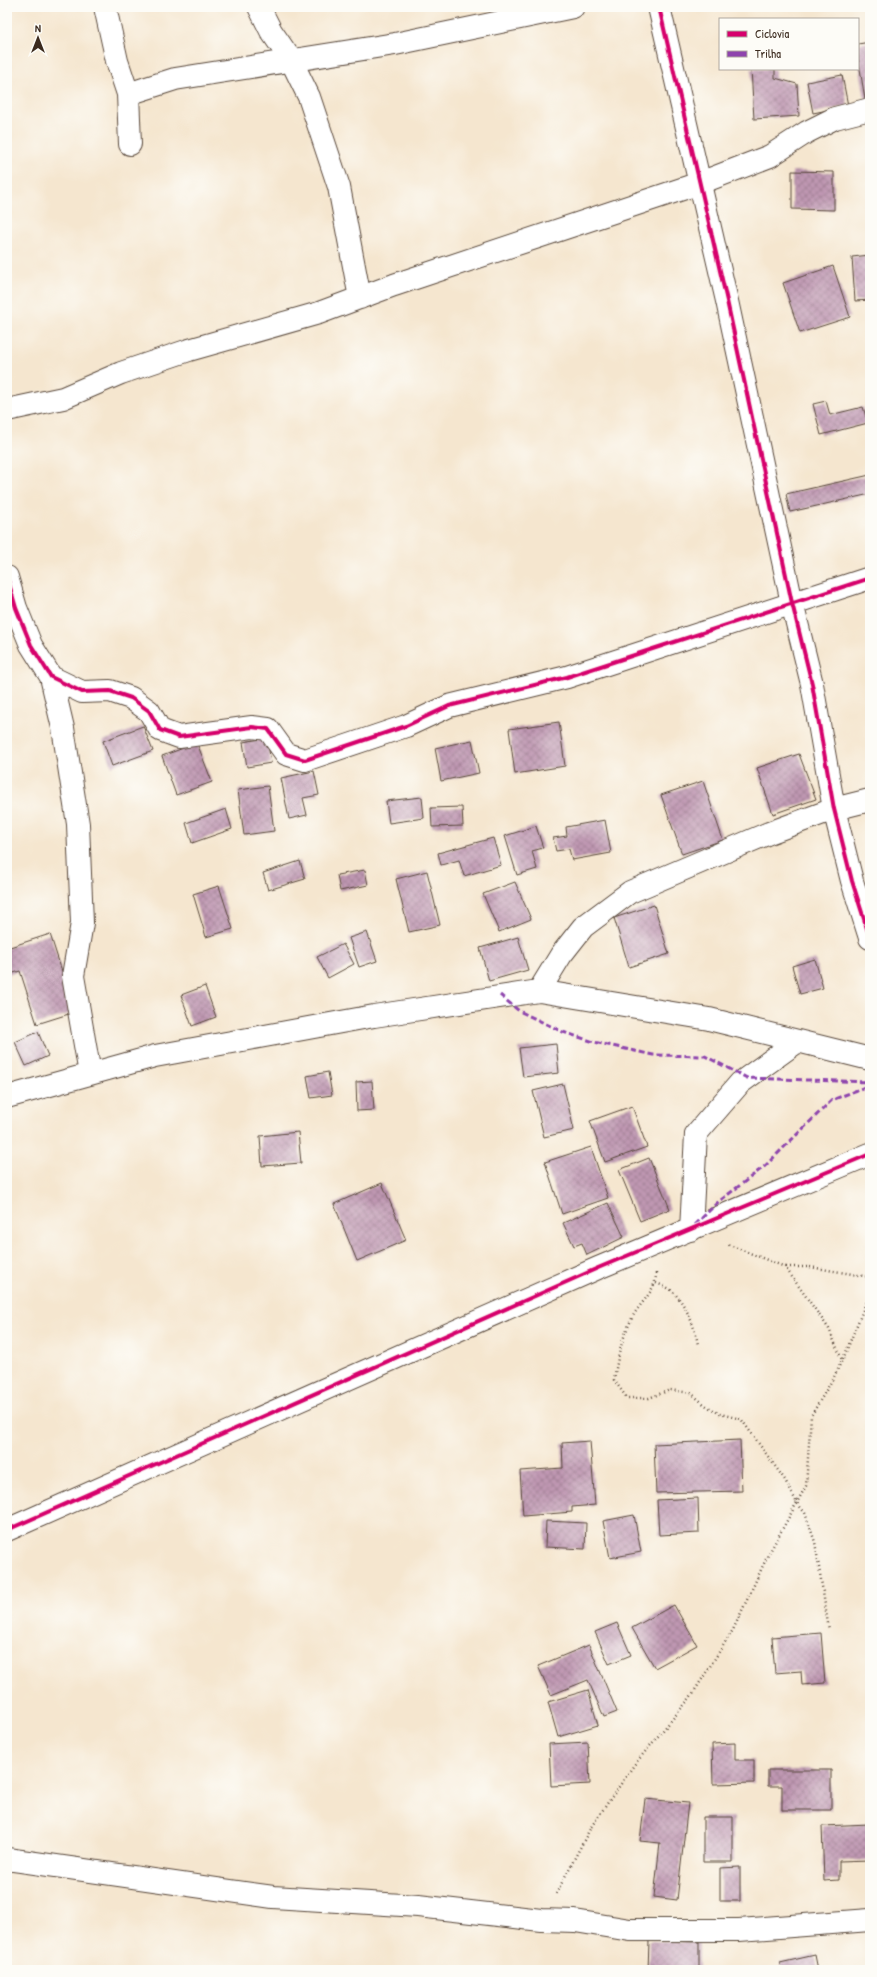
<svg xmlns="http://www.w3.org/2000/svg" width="877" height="1977" font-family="'Patrick Hand',sans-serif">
	<defs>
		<pattern id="building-cross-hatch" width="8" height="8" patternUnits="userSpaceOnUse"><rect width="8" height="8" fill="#bf97b2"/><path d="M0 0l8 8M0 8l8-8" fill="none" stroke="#9c7b90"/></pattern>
	</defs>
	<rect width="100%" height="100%" fill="#fdfcf7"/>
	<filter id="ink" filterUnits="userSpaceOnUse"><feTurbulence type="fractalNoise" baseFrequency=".025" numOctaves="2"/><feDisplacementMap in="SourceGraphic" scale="8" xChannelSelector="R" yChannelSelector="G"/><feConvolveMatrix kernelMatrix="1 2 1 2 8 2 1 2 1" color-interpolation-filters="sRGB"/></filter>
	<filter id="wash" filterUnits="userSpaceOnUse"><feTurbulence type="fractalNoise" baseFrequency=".012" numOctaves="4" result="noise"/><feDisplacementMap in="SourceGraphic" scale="16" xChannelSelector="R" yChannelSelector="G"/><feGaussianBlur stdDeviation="0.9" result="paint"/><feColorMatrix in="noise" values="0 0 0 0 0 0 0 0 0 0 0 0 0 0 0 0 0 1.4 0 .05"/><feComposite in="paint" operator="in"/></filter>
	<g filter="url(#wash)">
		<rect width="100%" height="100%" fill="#f5e6cf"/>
		<g id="blocks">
			<path fill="url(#building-cross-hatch)" d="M870,42V98L865,99L858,57V44Z
				M751,69H775V78L797,84L799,116L754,119Z
				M842,75L848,106L813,113L807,82Z
				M792,171L834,172V210L792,209Z
				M870,255V300L855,301L852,257Z
				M833,266L850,317L800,333L783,283Z
				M826,401L830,415L863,407L868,423L821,435L813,404Z
				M870,475V494L790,512L786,494Z
				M559,722L565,766L515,774L509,729Z
				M143,726L153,751L112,766L103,741Z
				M267,738L271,763L247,767L243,742Z
				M472,740L479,773L441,781L435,748Z
				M197,743L212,782L176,795L162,756Z
				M799,754L816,799L773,814L757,768Z
				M314,771L319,795L303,798L307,815L289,819L281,778Z
				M703,781L723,840L682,854L661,795Z
				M268,786L274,831L244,835L238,790Z
				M422,797L424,818L389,823L386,801Z
				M462,807L463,826L432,827L431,808Z
				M226,809L232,829L192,843L186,823Z
				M605,820L611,853L572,860L569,849L556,851L553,838L567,836L566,827Z
				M536,826L543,848L532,851L537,869L517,875L505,836Z
				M493,838L501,865L464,876L459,860L441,865L438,853Z
				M300,861L305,879L268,890L263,873Z
				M365,870L368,885L340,891L337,875Z
				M427,871L440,925L409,932L396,879Z
				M515,882L531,919L499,932L483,894Z
				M219,886L233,929L206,937L193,894Z
				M654,905L669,954L629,967L614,918Z
				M367,932L377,961L359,967L349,938Z
				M50,934L75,1012L37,1024L20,971L7,975V948Z
				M518,937L528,970L489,981L480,948Z
				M343,944L354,964L328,978L317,957Z
				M815,959L823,988L800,994L792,966Z
				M205,986L216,1017L192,1026L181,995Z
				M38,1032L48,1056L26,1066L15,1042Z
				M556,1044L559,1073L523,1077L519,1048Z
				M328,1072L332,1095L311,1098L307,1076Z
				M372,1081L374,1110L357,1111L356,1082Z
				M563,1084L574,1130L544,1137L533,1091Z
				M632,1106L647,1147L605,1162L590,1121Z
				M298,1132L301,1163L262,1166L260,1136Z
				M591,1147L608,1198L562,1214L545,1162Z
				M649,1158L670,1209L640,1221L619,1170Z
				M382,1183L406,1240L357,1261L334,1204Z
				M608,1203L624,1237L587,1255L582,1243L574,1246L563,1223Z
				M740,1440L742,1491L656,1493L654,1444Z
				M590,1441L595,1505L572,1507V1512L523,1516L520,1471L563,1468L562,1443Z
				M698,1498L699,1533L659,1535L657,1500Z
				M634,1515L641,1552L610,1558L603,1521Z
				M546,1521L586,1523L585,1549L545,1547Z
				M674,1605L697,1645L655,1668L632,1628Z
				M617,1623L631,1655L609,1664L595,1632Z
				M821,1633L825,1683L802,1685L801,1671L775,1673L772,1637Z
				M589,1645L617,1712L604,1717L588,1680L551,1695L538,1666Z
				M588,1690L598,1725L558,1737L548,1702Z
				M588,1742L590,1784L551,1786L549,1744Z
				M735,1743V1760H754V1783L713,1784L712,1744Z
				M768,1770H831V1810H782V1786H768Z
				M645,1799L688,1803L677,1900L654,1897L660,1843L640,1841Z
				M703,1817H733V1862H703Z
				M870,1824V1860L839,1861V1880L824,1881L822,1826Z
				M740,1867V1901H720V1868Z
				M649,1941L699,1942V1970H648Z
				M815,1955L818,1970H781L780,1963Z"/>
		</g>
	</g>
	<g filter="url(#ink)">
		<use href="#blocks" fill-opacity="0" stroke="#574639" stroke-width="1"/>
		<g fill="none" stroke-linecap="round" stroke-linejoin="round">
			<defs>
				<path id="minor" d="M105,7L117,61L128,94L130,144
					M259,7L271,31L291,60L309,97L339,187L360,298
					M659,7L727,301L792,603L812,684L834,809L852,881L870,938
					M128,94L175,79L395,44L573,7
					M7,410L63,398L121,373L189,350L319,313L394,285L700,183L770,156L807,132L835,118L870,109
					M7,577L16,608L31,645L51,677L82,692L110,691L131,698L149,711L160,730L179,737L252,727L268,729L286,754L305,760L406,726L449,706L567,677L870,578
					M51,677L63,728L78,824L82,923L73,976L90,1074
					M539,991L561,955L583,927L630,892L769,833L834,809L870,800
					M7,1097L155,1056L374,1016L539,991L709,1019L870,1059
					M691,1230L696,1134L740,1083L798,1041
					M7,1530L598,1268L870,1154
					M7,1859L273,1897L418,1906L541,1920L575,1921L630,1930H739L870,1920"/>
			</defs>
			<use href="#minor" stroke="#574639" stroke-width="24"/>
			<path stroke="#574639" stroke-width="2.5" stroke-dasharray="1 3" stroke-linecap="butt" d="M786,1267H810L870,1277
				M656,1273C656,1292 640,1302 632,1318C621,1341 618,1356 614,1380L627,1398H649L670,1390L691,1393L705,1405L720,1414L741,1419L785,1480L797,1503L805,1513L815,1542L829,1630
				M656,1283C661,1285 667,1287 671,1290C685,1302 696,1328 698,1346
				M843,1359L870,1293
				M556,1894L591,1827L634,1765L690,1698L733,1630L767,1557L806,1486L811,1416L834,1377L842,1360L829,1329L785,1267L727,1244"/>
			<use href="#minor" stroke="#fff" stroke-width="22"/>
			<path stroke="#8e44ad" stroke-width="3" stroke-dasharray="6 3" stroke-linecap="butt" d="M500,995L519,1011L563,1032L594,1042L653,1055L705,1056L747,1078L870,1082
				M695,1225L717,1203L765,1166L832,1100L870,1085"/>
			<defs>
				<path id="cycleway" d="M659,7L727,301L792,603L812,684L834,809L852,881L870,938
					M7,577L16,608L31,645L51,677L82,692L110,691L131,698L149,711L160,730L179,737L252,727L268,729L286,754L305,760L406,726L449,706L567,677L870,578
					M7,1530L598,1268L870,1154"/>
			</defs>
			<use href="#cycleway" stroke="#fdfcf7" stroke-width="6"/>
			<use href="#cycleway" stroke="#d6006c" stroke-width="4"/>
		</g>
	</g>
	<rect width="877" height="1977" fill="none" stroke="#fdfcf7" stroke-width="24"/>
	<rect x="719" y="18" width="140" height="52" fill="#fdfcf7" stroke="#afa8a0"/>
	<rect x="727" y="31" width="20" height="6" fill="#d6006c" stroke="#afa8a0"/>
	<text x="755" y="38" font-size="12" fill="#3b2a1e">Ciclovia</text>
	<rect x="727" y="51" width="20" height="6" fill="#8e44ad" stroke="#afa8a0"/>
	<text x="755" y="58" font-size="12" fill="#3b2a1e">Trilha</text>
	<g transform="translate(38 38)" stroke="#fdfcf7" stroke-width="3" paint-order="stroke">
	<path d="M0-3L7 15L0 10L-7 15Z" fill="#3b2a1e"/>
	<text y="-6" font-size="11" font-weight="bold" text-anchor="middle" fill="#3b2a1e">N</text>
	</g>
</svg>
